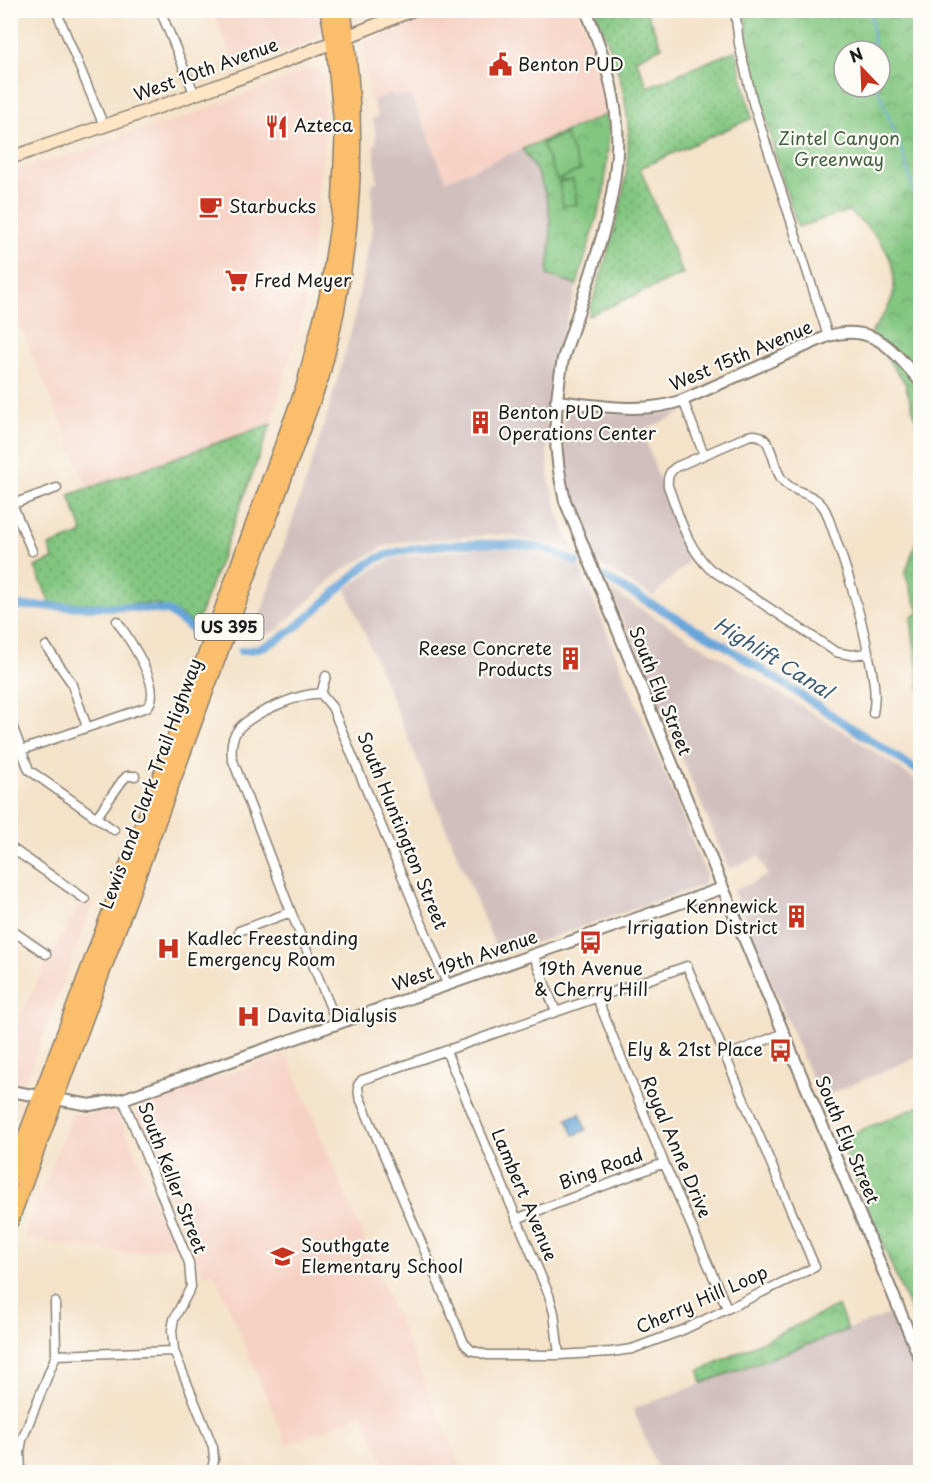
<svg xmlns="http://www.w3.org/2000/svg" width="931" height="1483" font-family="'Playpen Sans',sans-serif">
	<defs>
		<pattern id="grass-dots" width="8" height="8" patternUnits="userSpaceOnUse" patternTransform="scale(1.5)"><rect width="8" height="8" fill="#82c680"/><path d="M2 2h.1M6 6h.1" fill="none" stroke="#6aa068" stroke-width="1.8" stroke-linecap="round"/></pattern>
		<pattern id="park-crowns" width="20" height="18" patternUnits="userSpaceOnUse" patternTransform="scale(1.5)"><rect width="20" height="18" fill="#82c680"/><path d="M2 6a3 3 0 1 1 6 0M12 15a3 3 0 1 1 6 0" fill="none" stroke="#6aa068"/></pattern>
	</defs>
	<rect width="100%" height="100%" fill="#fdfcf7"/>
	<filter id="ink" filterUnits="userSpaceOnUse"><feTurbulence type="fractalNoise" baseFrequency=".0167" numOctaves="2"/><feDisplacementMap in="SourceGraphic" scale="12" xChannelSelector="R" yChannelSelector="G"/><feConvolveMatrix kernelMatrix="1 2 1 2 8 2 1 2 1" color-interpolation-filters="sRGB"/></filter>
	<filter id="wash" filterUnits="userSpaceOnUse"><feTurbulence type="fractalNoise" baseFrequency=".008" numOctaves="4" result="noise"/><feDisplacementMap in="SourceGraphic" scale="24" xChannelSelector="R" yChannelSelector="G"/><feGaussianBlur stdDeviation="1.35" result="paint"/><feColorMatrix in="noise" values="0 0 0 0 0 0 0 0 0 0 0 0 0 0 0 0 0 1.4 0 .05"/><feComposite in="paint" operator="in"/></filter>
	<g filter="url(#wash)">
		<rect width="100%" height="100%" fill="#f4e2c9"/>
		<path fill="#f6d2c4" d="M213,11H320L322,24L320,34L313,41L236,67Z
			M441,11H577L596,56L602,79L608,114L446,180L412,97L392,95L390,93L373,101L370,100L363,44Z
			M312,69L324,73V141L314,230L304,312L271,424L88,488L11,303V171L93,149L126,134L170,123Z
			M94,901L23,1088L11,1087L10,1036L50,957L80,905Z
			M286,1053L431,1399L462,1469L454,1472H388L362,1414L287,1445L214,1272L204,1275L186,1240L135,1113L139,1105Z
			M116,1109L174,1245L131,1254L24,1238L72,1114H91Z"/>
		<path fill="#d1bfbe" d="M390,93L392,95L412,97L446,180L608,114L609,136L604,193L555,362L548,399L547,457L549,479L559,515L572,549L501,534L400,542L383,547L340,572L277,630L257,638L253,625L260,616L321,436L353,325L369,241L372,239V183L377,182L374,144H377L373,118L378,117L373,101Z
			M563,410L645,415L678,411L683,413L642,430L688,562L653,596L597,563L573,499L565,467Z
			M482,548L529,551L579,565L706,874L703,885L499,955L346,589L377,567L396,558Z
			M610,590L850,736L918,781L920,788V1056L820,1098L733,891L767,876L765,869L759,856L729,869Z
			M893,1313L920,1377V1472H659L633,1409Z"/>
		<path fill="url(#grass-dots)" stroke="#4f714e" stroke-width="1.5" d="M595,11H646L662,47L636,59L648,87L736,50L752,118L640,168L683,274L588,316C607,254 632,190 628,124C625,84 611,47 595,11Z
			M271,424L195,628C183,615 171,609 154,604L50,603L35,567L53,559L49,546L83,533L69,495Z"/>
		<path fill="url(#park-crowns)" stroke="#4f714e" stroke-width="1.5" fill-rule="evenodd" d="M745,11H920V433L905,383L876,343L872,331C880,320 890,308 893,294C900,258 875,230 848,211L798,227C784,188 774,150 764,111C756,78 748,44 745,11ZM844,51H880V87H844Z
			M608,114L609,136L604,193L577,285L547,275C555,229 552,187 522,149Z
			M920,497V691L911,618L919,612L905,574L918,537Z
			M920,1106V1334L839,1139Z
			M838,1306L848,1330L702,1383L699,1371Z"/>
		<path fill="#82c680" stroke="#4f714e" stroke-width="1.5" d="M565,134L580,170L557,180L542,144Z
			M573,180L577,204L563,206L559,182Z"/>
		<path fill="#68a6da" stroke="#42617b" stroke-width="1.5" d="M580,1113L586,1130L574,1135L567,1119Z"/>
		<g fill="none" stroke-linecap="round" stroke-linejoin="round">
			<path stroke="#68a6da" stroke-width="2" d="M871,10L874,51
				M877,87L904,156L920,215"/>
			<path stroke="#68a6da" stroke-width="8" d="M604,577L719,642L920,772
				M10,606L125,607L168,611L192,629
				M241,651C286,652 334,587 371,562C402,542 512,539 548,550C558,553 568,558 577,562"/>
		</g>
	</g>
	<g filter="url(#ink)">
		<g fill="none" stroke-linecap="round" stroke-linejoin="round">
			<defs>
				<path id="minor" d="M56,10L104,126
					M160,10L195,95
					M735,10L739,44L753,103L828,336
					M683,400L704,455
					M10,499L32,551
					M10,505L57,488
					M46,646L71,682L87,727
					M868,653L851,655L836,652L710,569C686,546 679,515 668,486C667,477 669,472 676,467L748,436C773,429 771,463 781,478C794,497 817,489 827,514C844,561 860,608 869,657C873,675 877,695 873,713
					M321,694C304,691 247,715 237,731C231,739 231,748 232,758L291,912L337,1023
					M321,694L332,707L447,984
					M321,694L326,676
					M10,720L29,770L114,830
					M10,754L147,707C165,690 128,637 117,621
					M96,818L122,781L127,776H135
					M10,847L85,899
					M10,929L46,954
					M239,931L291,912
					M533,954L556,1012
					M687,966L815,1267L683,1330L632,1349L611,1352L559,1355H487L471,1350L464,1343L359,1096L358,1085L362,1080Z
					M10,985L11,984
					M597,998L664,1163L727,1308
					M446,1051L549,1295L554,1313L559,1355
					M726,1056L784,1033
					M123,1099L189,1263L191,1287L174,1319L172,1330L174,1351L213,1447L214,1460L211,1472
					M516,1219L664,1163
					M56,1355L174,1351
					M21,1472L20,1452L22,1440L56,1355L55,1302"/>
				<path id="tertiary" d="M586,10C601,48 614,84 617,125C622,201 585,287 563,359C553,410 553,451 565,501L723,888L920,1359
					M556,401C597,405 643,415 683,400L828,336C875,323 892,350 920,381
					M10,1091L90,1105L123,1099L723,888"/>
				<path id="secondary" d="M10,158C146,112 280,66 412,10"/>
				<path id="trunk" d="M10,1179L172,747L304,387L327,298L340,212L343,137L334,43L328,10
					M10,1222L321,377C354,252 361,138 343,10"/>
			</defs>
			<use href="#minor" stroke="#887f72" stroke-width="11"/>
			<use href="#tertiary" stroke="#887f72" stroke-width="14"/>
			<use href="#secondary" stroke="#887f72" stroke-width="15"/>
			<use href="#trunk" stroke="#887f72" stroke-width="18"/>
			<use href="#minor" stroke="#fff" stroke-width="8"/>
			<use href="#tertiary" stroke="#fff" stroke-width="10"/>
			<use href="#secondary" stroke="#fde5c5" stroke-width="12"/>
			<use href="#trunk" stroke="#fabe6d" stroke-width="15"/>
		</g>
	</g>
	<defs>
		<symbol id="civic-bare" viewBox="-9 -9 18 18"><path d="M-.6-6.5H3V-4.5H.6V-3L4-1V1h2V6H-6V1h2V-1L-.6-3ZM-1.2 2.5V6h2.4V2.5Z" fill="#c8321e" stroke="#fdfcf7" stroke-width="2.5" paint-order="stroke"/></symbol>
		<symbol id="restaurant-bare" viewBox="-9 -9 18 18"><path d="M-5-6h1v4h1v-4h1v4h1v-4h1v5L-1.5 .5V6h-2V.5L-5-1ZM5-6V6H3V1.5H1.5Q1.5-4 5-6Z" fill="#c8321e" stroke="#fdfcf7" stroke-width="2.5" paint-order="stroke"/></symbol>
		<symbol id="cafe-bare" viewBox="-9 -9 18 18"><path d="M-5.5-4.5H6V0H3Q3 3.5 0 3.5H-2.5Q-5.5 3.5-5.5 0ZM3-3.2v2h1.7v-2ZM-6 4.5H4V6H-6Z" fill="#c8321e" stroke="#fdfcf7" stroke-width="2.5" paint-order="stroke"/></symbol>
		<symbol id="supermarket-bare" viewBox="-9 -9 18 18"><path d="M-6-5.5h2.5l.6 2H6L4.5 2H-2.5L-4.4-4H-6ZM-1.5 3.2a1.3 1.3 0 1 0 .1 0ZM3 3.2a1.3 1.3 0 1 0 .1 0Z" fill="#c8321e" stroke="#fdfcf7" stroke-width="2.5" paint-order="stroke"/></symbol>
		<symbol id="building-bare" viewBox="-9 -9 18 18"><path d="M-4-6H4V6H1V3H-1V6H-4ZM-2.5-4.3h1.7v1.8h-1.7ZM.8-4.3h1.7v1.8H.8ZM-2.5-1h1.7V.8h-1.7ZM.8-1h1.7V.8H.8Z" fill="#c8321e" stroke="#fdfcf7" stroke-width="2.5" paint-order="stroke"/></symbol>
		<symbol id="bus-bare" viewBox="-9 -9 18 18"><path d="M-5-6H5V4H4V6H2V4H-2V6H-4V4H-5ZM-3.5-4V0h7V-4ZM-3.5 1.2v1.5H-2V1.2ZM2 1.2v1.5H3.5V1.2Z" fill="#c8321e" stroke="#fdfcf7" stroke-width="2.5" paint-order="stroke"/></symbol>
		<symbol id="hospital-bare" viewBox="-9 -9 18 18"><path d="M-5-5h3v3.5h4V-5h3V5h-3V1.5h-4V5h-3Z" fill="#c8321e" stroke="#fdfcf7" stroke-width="2.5" paint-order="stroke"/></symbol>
		<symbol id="school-bare" viewBox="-9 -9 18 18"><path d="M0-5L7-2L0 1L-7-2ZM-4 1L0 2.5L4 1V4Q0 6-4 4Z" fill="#c8321e" stroke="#fdfcf7" stroke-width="2.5" paint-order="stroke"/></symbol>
	</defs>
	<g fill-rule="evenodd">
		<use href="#civic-bare" x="484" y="48" width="33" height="33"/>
		<use href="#restaurant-bare" x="260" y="110" width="33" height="33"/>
		<use href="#cafe-bare" x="194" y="190" width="33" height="33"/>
		<use href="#supermarket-bare" x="220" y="264" width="33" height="33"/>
		<use href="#building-bare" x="464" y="406" width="33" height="33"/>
		<use href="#building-bare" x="554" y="642" width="33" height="33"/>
		<use href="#building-bare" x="780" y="900" width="33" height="33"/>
		<use href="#bus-bare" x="574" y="926" width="33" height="33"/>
		<use href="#hospital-bare" x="152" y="932" width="33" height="33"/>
		<use href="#hospital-bare" x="232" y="1000" width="33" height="33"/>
		<use href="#bus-bare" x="764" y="1034" width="33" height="33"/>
		<use href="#school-bare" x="266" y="1240" width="33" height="33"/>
	</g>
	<g text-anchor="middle" stroke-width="4.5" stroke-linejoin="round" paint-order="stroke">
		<rect fill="#fdfcf7" stroke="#605f5e" stroke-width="1.5" x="194.5" y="614" width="69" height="26" rx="4.5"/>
		<g font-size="16" font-weight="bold" fill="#1c1c1c">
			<text x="229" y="633">US 395</text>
		</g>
		<g font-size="18" fill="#1c1c1c" stroke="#fdfcf7" text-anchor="start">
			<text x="518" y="71">Benton PUD</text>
			<text x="294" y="132">Azteca</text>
			<text x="229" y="213">Starbucks</text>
			<text x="254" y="287">Fred Meyer</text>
			<text x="498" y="419">Benton PUD<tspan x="498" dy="21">Operations Center</tspan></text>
			<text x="552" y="655" text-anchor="end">Reese Concrete<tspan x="552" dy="21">Products</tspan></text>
			<text x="778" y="913" text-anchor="end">Kennewick<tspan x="778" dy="21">Irrigation District</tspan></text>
			<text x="187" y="945">Kadlec Freestanding<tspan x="187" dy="21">Emergency Room</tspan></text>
			<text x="591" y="975" text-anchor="middle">19th Avenue<tspan x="591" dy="21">&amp; Cherry Hill</tspan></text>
			<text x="267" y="1022">Davita Dialysis</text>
			<text x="763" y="1056" text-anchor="end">Ely &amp; 21st Place</text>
			<text x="301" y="1252">Southgate<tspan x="301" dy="21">Elementary School</tspan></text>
		</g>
		<g font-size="18" fill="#1c1c1c" stroke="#fdfcf7">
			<text transform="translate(206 70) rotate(-20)" y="6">West 10th Avenue</text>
			<text transform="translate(741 356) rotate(-23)" y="6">West 15th Avenue</text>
			<text transform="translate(660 691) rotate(68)" y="6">South Ely Street</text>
			<text transform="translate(151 784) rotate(-70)" y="6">Lewis and Clark Trail Highway</text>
			<text transform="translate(402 831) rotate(68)" y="6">South Huntington Street</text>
			<text transform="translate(465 961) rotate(-19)" y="6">West 19th Avenue</text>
			<text transform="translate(847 1140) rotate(67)" y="6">South Ely Street</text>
			<text transform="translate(676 1147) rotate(67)" y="6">Royal Anne Drive</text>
			<text transform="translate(601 1169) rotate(-20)" y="6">Bing Road</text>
			<text transform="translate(172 1178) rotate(69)" y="6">South Keller Street</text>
			<text transform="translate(524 1195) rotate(67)" y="6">Lambert Avenue</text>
			<text transform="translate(702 1300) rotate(-24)" y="6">Cherry Hill Loop</text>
		</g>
		<g font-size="18" fill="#456044" stroke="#fdfcf7">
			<text x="839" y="145">Zintel Canyon<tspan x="839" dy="21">Greenway</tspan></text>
		</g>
		<g font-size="20" font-style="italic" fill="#3e5a71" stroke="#fdfcf7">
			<text transform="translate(773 658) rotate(32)" y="7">Highlift Canal</text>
		</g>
	</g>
	<rect width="931" height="1483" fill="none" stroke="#fdfcf7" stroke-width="36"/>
	<g transform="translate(862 69) rotate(337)"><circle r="28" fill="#fdfcf7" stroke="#a3a29f" stroke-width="1.5"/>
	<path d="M0-4.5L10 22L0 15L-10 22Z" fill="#c8321e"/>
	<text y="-9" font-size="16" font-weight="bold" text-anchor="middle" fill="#1c1c1c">N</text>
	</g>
</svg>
